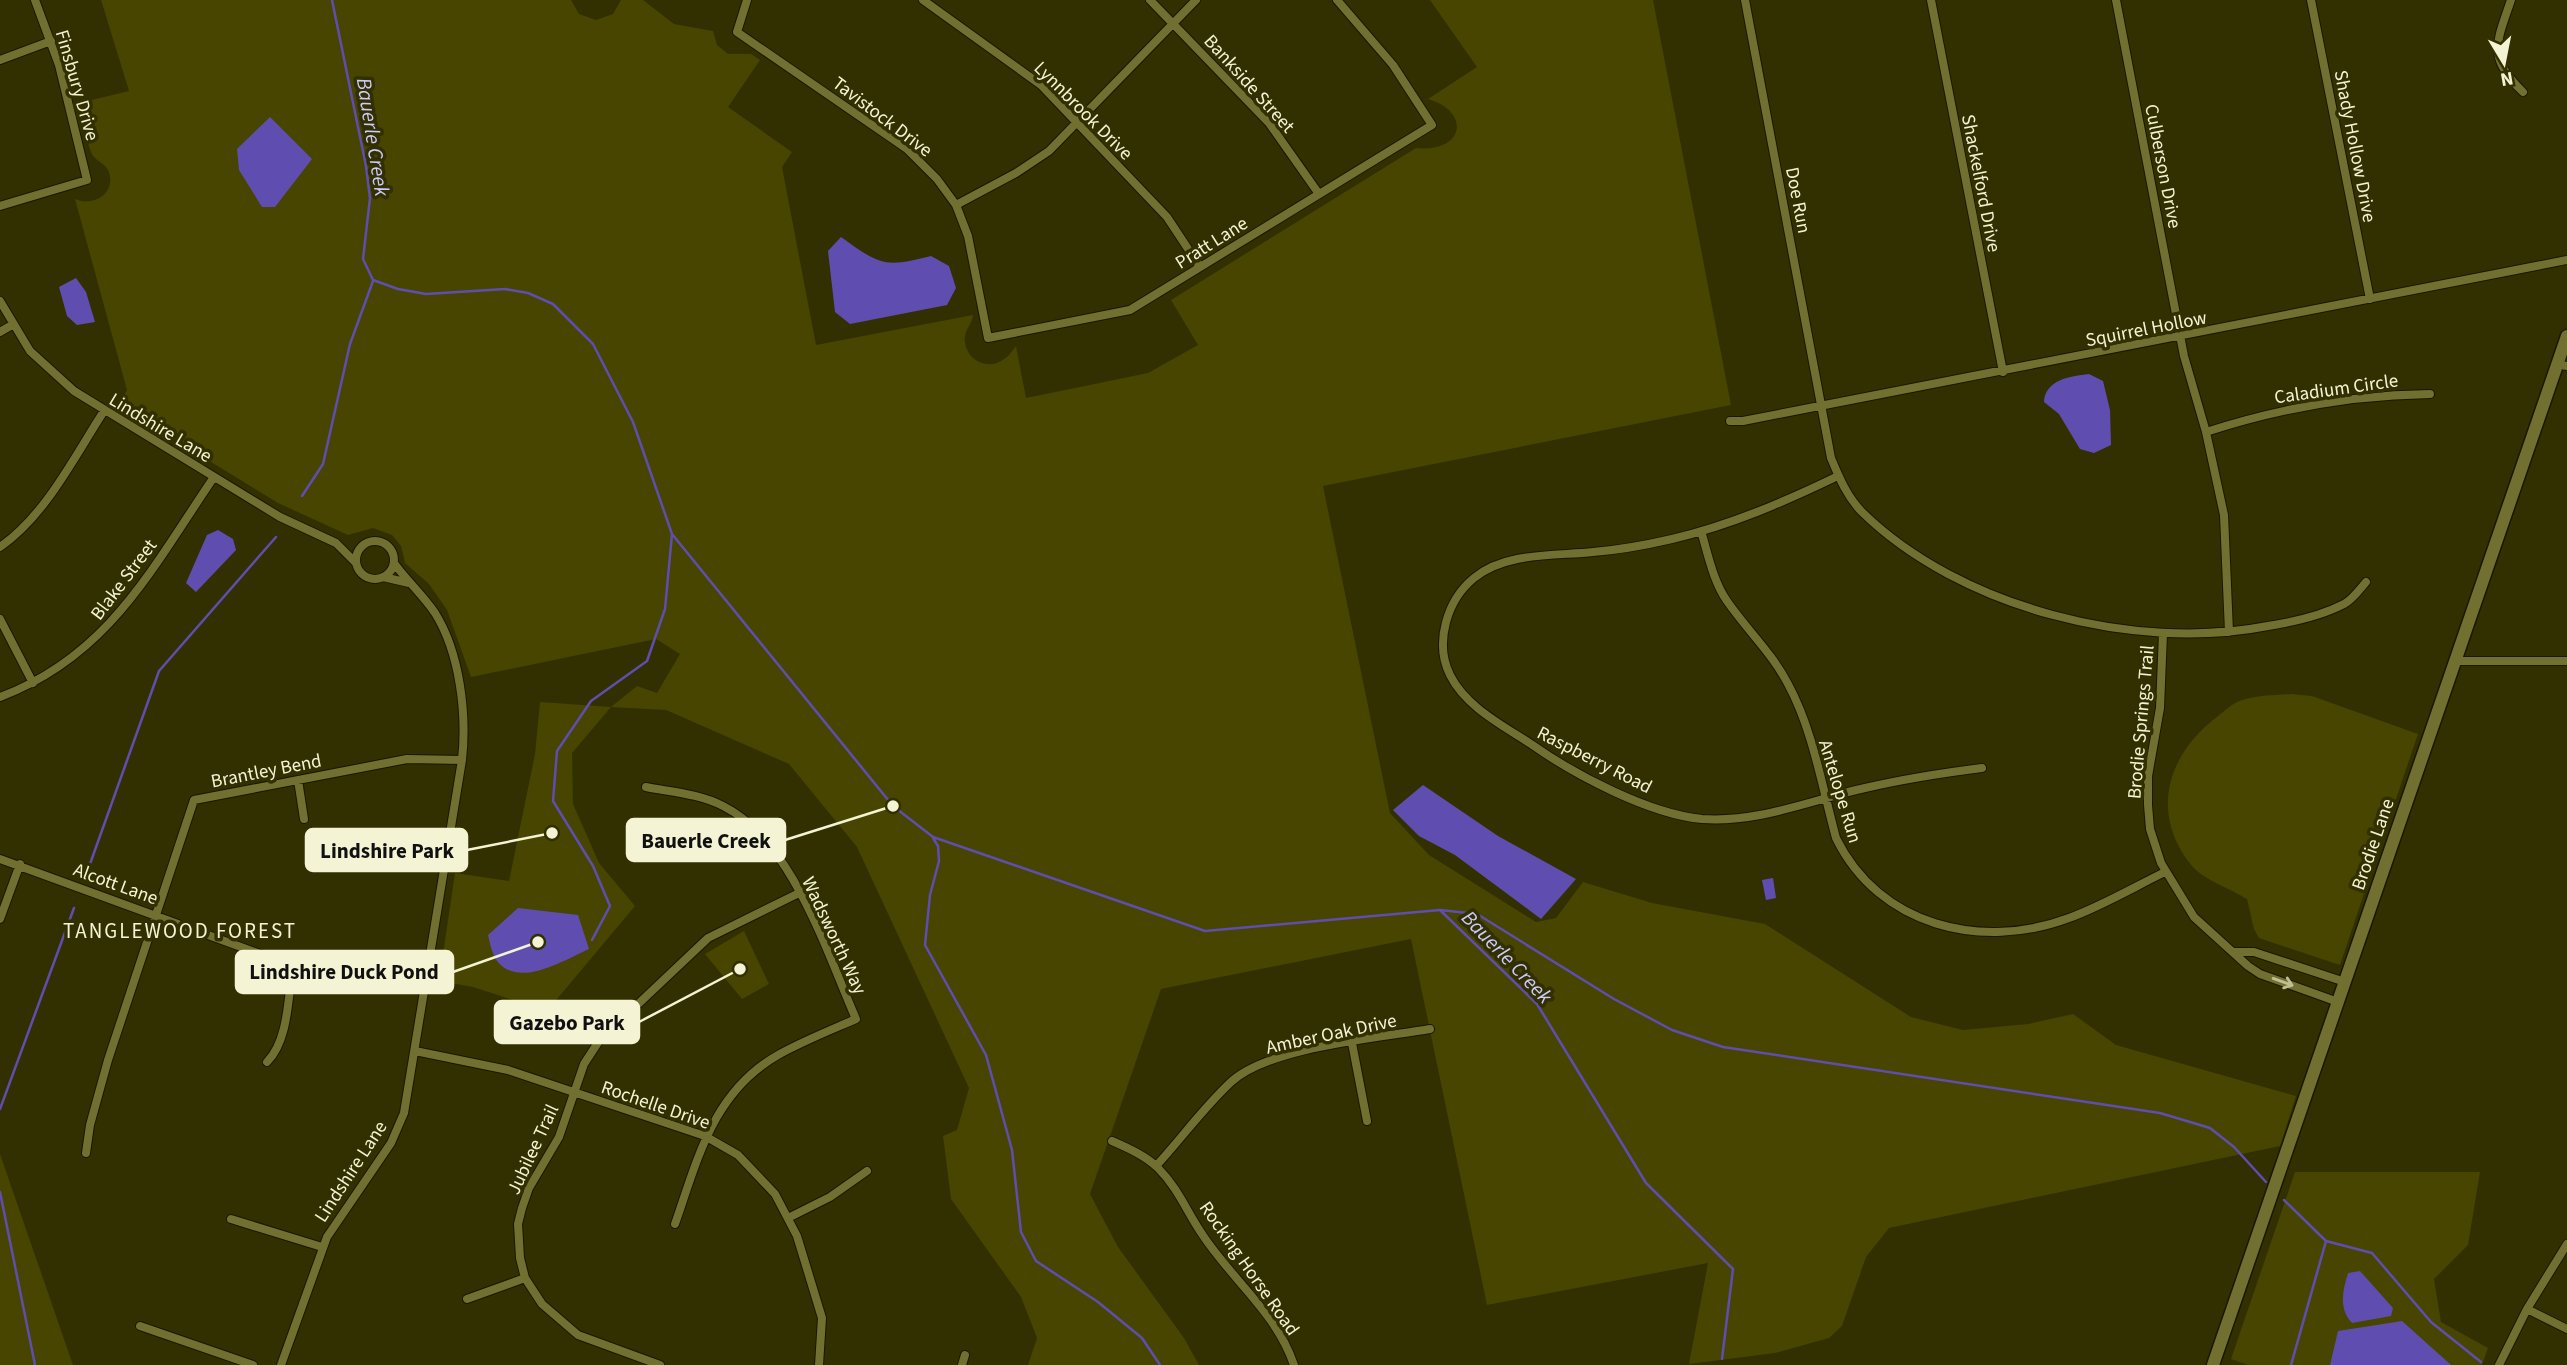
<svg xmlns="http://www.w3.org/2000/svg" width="2567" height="1365" font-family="'Source Sans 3',sans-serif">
	<rect width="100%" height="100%" fill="#323000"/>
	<path fill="#474500" d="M101,0H571L579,14L596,20L613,14L621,0H643L674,24L713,31L717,45L728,54H751L760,60L728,107L792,152L782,167L816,345L973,315C972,325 963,331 965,342C967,361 989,371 1004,359C1009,356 1012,351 1016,346L1026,398L1148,373L1198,345L1171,300L1416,148C1464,153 1472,112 1428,99L1477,67L1430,0H1653L1731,405L1323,486L1390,813L1429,855L1536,922L1556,918L1583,882L1652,903L1765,924L1911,1017L1963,1030L2028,1024L2073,1014L2116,1045L2296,1096L2280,1146L1889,1228L1866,1257L1842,1326L1829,1338L1775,1353L1689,1364L1708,1263L1487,1305L1411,939L1161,989L1090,1194L1118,1247L1184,1338L1199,1365H1028L1037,1338L1021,1297L951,1199L943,1136L957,1130L969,1088L857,847L789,764L666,710L611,707L572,753L573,804L599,863L635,906L547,1011L473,987L439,981L455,873L509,881L535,754L540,702L611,707L637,686L657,693L680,654L656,639L471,677L447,610L429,584L405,563L401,546L392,535L373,528L348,535L278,503L118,405L127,390L75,199C93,207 116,194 109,172C105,162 94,161 91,152C85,137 83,119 79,103L129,91Z
		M2292,694L2312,696L2418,734L2340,965L2259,938L2254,929L2247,899C2231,889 2204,880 2192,866C2151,816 2165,759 2213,720C2221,714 2230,705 2239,701C2256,695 2274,695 2292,694Z
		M744,931L769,984L742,999L705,954Z
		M0,1154L73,1365H0Z
		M2295,1172H2480L2468,1245L2434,1279L2441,1322L2488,1348L2482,1365H2248L2231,1359Z"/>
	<path fill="#5f4eaf" d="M270,117L312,159L275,207H262L239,170L237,149Z
		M841,237C880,265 884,268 931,256L949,266L956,288L947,305L850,324L835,312L828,251Z
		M76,278L86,292L95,322L77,325L67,316L59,287Z
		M2089,374L2103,381L2110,410L2111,445L2094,453L2080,449L2059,414L2044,402C2045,380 2070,376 2089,374Z
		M218,530L233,539L236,550L196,592L186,583L207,535Z
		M1423,785L1498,836L1576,879L1541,919L1455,855L1419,836L1393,810Z
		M1773,878L1776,898L1766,900L1762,880Z
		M518,908L578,915L589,949C564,960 519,989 497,961C492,954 490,943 488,935Z
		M2360,1271L2393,1308L2391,1316L2352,1323C2338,1308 2343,1290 2348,1273Z
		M2402,1321L2451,1365H2330L2338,1331Z"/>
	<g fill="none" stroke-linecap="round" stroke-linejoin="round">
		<path stroke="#5f4eaf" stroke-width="2.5" d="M332,0L366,166L370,198L363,259L373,280L398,289L426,294L505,289L528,293L553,304L593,344L633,422L672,534L893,806L933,837L1205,931L1440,910L1537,1004L1646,1183L1733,1269L1722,1359
			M302,496L323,464L350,344L373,281
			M933,838L938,846L939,861L930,895L925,945L986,1055L1012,1150L1021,1232L1036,1261L1098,1302L1142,1338L1160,1365
			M90,864L159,671L276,537
			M1440,910L1477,914L1614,999L1672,1030L1723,1047L2160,1113L2210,1128L2234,1147L2266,1182
			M592,940L610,906L593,866L553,801L557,751L591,701L647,661L665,609L672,534
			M0,1109L74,908
			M0,1192L35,1365
			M2284,1200L2326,1241L2291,1365
			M2326,1241L2372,1253L2431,1322L2481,1362"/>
		<defs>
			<path id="street" d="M747,0L737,32L907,149L937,179L956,205L968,236L988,338L1130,310L1432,125L1393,65L1337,0
				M923,0L1041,85L1167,217L1200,267
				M1150,0L1269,123L1319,194
				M1745,0L1831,458C1839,477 1847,497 1862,512C1960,608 2135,652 2268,626C2293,622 2321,616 2344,604C2352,600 2360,589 2366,582
				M1931,0L2003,372
				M2116,0L2184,356L2206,432L2224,515L2229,632
				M2311,0L2370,299
				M2511,0C2496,44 2487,57 2523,92
				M0,60L51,41
				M956,205L1016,173L1049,151L1196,0
				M0,206L87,180L59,65L35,0
				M0,301L30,351L74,391L280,517L336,543L355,562
				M0,332L12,325
				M2557,364L2567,366
				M1730,421H1743L2567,260
				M2206,432C2280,408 2352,395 2430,394
				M1838,476C1784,502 1731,525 1672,539C1646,545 1619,550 1593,552C1555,556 1505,552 1474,578C1447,600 1434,643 1450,675C1466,707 1502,725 1531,744C1575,775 1649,814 1702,819C1759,823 1811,800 1865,788C1904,779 1942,773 1982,768
				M1701,531C1708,554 1713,581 1727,601C1747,630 1772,653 1788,684C1813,730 1822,787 1836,838C1879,926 1981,951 2069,918C2102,906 2134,887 2165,872
				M356 560a19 19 0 1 1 38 0a19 19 0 1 1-38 0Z
				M0,547C46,515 74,457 104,411
				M383,577L409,583
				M0,619L33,683
				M2163,633L2160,708L2148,776V805L2150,829L2161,863L2194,917L2248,966L2260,974L2338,1002
				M2455,661H2567
				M0,697C109,656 152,568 214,477
				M298,780L304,819
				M646,787C672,792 700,794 723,806C792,840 826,951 856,1019C831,1030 803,1041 778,1055C713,1092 698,1158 675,1224
				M0,859L293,966L424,983
				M0,919L20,864
				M2235,952H2254L2345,982
				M1352,1043L1367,1121
				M415,1051L508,1070L705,1136L738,1155L775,1194L797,1236L822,1318L819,1365
				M267,1062C289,1040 288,995 293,966
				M1112,1141C1128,1148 1146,1156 1158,1168C1178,1188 1187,1212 1202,1234C1232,1280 1276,1312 1294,1365
				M86,1153L90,1125L108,1060L194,800L407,759L462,760
				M1156,1166C1181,1139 1204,1107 1231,1082C1269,1047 1377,1038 1430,1029
				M790,1217L830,1197L867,1171
				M231,1219L322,1247
				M467,1299L525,1278
				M2527,1309L2567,1329
				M140,1326L253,1365
				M281,1365L327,1237L391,1143L404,1113L462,760C467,714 460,653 435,613C423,595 406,580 394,563
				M660,1365L578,1335L542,1304L525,1278L520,1258L518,1224L522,1208L529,1188L559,1137L584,1064L599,1041L708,938L799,893
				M962,1365L965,1355
				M2499,1365L2527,1309L2567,1244"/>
			<path id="secondary" d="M2213,1365L2567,336"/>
		</defs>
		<use href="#street" stroke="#191800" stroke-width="10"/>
		<use href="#secondary" stroke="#191800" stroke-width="15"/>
		<use href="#street" stroke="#717031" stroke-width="8"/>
		<use href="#secondary" stroke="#717031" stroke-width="12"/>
	</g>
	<defs><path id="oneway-shaft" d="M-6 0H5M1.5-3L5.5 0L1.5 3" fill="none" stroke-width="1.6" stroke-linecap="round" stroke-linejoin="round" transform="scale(1.75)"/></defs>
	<use stroke="#c0bf93" href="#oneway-shaft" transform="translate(2283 982) rotate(20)"/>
	<g text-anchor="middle" stroke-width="7" stroke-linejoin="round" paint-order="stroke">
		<g font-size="19" fill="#f4f4d4" stroke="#323000">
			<text transform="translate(1250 83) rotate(48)" y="7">Bankside Street</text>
			<text transform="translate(78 85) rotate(74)" y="7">Finsbury Drive</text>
			<text transform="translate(1084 110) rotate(45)" y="7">Lynnbrook Drive</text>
			<text transform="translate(883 116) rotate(37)" y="7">Tavistock Drive</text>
			<text transform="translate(2356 146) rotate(79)" y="7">Shady Hollow Drive</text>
			<text transform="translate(2164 166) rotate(79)" y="7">Culberson Drive</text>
			<text transform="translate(1982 183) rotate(79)" y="7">Shackelford Drive</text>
			<text transform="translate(1799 200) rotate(79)" y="7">Doe Run</text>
			<text transform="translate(1211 242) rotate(-32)" y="7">Pratt Lane</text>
			<text transform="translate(2146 328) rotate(-11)" y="7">Squirrel Hollow</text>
			<text transform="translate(2336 388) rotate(-8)" y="7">Caladium Circle</text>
			<text transform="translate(161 427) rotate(31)" y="7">Lindshire Lane</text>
			<text transform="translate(123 579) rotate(-53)" y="7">Blake Street</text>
			<text transform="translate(2140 722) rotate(-85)" y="7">Brodie Springs Trail</text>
			<text transform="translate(1595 759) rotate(27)" y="7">Raspberry Road</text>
			<text transform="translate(266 770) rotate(-11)" y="7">Brantley Bend</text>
			<text transform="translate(1841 791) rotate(73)" y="7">Antelope Run</text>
			<text transform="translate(2372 844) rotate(-71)" y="7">Brodie Lane</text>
			<text transform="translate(116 883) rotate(20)" y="7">Alcott Lane</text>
			<text transform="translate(835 935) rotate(65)" y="7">Wadsworth Way</text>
			<text transform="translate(1331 1033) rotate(-12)" y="7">Amber Oak Drive</text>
			<text transform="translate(656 1104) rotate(19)" y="7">Rochelle Drive</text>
			<text transform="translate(532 1149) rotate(-65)" y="7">Jubilee Trail</text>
			<text transform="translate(350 1171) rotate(-57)" y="7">Lindshire Lane</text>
			<text transform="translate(1250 1268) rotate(55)" y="7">Rocking Horse Road</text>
		</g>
		<g font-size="21" font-style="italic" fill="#cecbff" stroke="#323000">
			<text transform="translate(373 137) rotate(81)" y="7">Bauerle Creek</text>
			<text transform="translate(1507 957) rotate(46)" y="7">Bauerle Creek</text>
		</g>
		<g font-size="21" letter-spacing="2" fill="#f4f4d4" stroke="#323000">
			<text x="180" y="938">TANGLEWOOD FOREST</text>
		</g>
	</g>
	<path fill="none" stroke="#f4f4d4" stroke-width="2.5" d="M893 806L785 840M552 833L467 850M538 942L453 972M740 969L639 1022"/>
	<g fill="#f4f4d4" stroke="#323000" stroke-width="2.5">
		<circle cx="893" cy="806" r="7"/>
		<circle cx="552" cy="833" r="7"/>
		<circle cx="538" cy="942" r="7"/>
		<circle cx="740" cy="969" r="7"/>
	</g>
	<g fill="#f4f4d4" stroke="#f4f4d4" stroke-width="2.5">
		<rect x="627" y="819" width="158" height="42" rx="7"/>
		<rect x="306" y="829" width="161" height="42" rx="7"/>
		<rect x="236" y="951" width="217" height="42" rx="7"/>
		<rect x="495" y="1001" width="144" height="42" rx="7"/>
	</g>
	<g font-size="21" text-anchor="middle" font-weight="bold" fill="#111">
		<text x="706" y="848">Bauerle Creek</text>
		<text x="387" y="858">Lindshire Park</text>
		<text x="344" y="979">Lindshire Duck Pond</text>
		<text x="567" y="1030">Gazebo Park</text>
	</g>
	<g transform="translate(2504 63) rotate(170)" stroke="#323000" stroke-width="5" paint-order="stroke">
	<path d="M0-5L12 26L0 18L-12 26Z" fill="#f4f4d4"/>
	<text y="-10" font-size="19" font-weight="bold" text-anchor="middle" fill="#f4f4d4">N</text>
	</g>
</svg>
